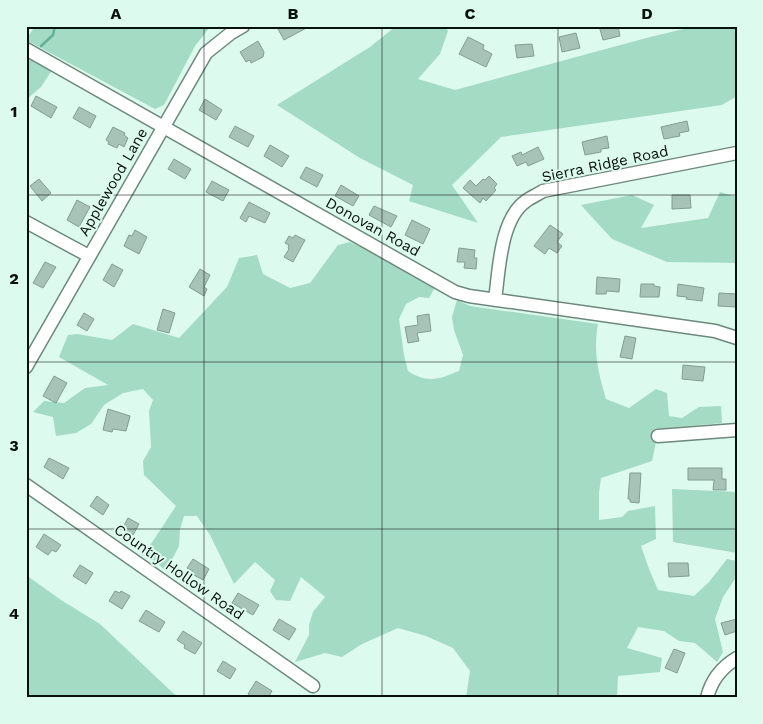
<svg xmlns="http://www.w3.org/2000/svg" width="763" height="724" font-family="'Work Sans',sans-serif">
	<rect width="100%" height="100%" fill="#ddfaee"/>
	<path fill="#a3dbc5" d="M35,26H210V27L195,46L164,105L155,109L26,40Z
		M396,26H445L448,31L440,54L418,79L455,90L650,37L696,26H737V96L722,105L501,137L452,185L478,223L409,201L413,185L360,158L277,105L370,47Z
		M26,56L52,70L41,87L26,100Z
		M720,192L737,197V263L667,262L612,239L581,205L632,195L654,205L641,228L708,218Z
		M350,242L375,254L435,287L429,298L419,297L406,304L399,319L404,355L408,371C428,384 439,379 459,371L463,355L454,330L452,317L457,300L470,306L598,324C593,352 598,372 606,399L629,408L656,389L667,393L669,416L682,418L699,407L721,406L722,423L654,429L656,442L652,461L601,478L599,493V520L622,517L628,511L655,506L656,539L641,546L649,569L658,590L694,596L709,582L727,559L737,561V576L723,597L715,619L723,652L717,662L695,643L679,641L664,631L638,627L627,648L662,658L660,672L618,676L617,698H466L470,671L453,648L426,636L398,628L362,644L342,657L325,653L295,662L309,635V625L313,612L325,597L301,577L290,601L276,600L270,591L275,580L255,562L234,584L210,535L197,516H184L180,529L179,546L166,571L145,553L176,506L144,475L143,461L151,447L149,411L153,400L143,389L123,393L104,405L91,424L76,433L56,436L53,417L33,412L44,401L64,403L85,388L108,385L59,357L68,335L77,334L112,340L133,324L179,338L227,287L239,258L257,255L263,274L290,288L310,283L338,245Z
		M672,489L737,492V553L673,542Z
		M26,575L61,600L100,624L174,694L186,698H26Z"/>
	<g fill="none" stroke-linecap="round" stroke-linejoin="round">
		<path stroke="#61b395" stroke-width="2.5" d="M41,46L53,35L55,26
			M26,67L28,65"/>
	</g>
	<path fill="#a7c3b7" stroke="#829e92" d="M282,26H310L284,40L278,29Z
		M599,26H618L620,36L603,40Z
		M576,33L580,48L562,52L559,37Z
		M468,37L484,45L483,49L492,54L486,67L459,54Z
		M258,41L264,52L263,57L251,63L250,60L246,62L240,52Z
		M532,44L534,56L517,58L515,45Z
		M36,96L57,107L51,118L31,106Z
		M205,99L222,110L216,120L199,110Z
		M79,107L96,116L90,128L73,118Z
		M687,121L689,131L679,133L680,136L664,139L661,127Z
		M235,126L254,136L248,147L229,137Z
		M113,127L125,133L124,135L128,138L124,147L119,144L117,148L108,144L109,142L106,140Z
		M607,136L609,148L601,149V152L585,155L582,142Z
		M270,145L289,156L282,167L264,156Z
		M538,147L544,159L528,166L526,162L517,166L512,156L521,152L522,155Z
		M174,159L191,169L185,179L168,169Z
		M306,167L323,175L317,187L300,178Z
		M489,176L497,184L494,188L496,190L486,201L483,198L480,203L463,188L470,180L476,186L483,179L485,180Z
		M39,179L51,193L42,201L30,186Z
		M212,181L229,190L223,201L206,192Z
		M341,185L359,196L353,206L335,196Z
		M672,195H690L691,208L672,209Z
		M77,200L90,207L79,227L67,220Z
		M249,202L270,213L265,223L249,216L246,222L240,218Z
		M374,206L397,216L391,227L369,215Z
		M412,220L430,229L423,244L405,235Z
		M550,225L563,234L557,242L562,246L557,253L549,248L545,254L534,246Z
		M135,230L147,237L139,254L124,246L129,235L132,236Z
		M295,235L305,240L293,262L284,257L289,249L288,248L289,245L285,243L289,236L293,238Z
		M459,248L475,250L474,258H477L476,269L464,268L465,262H457Z
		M45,262L56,267L43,288L33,283Z
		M112,264L123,270L114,287L103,280Z
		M200,269L210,275L204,287L207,289L204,296L189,287Z
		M597,277L620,279L619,292L607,291L606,294H596Z
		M641,284H654V286L660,287L659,297H640Z
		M678,284L704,288L702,301L686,299L687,297L677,296Z
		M719,293L737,294V307L718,306Z
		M163,309L175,313L169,333L157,330Z
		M84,313L94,319L87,331L77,325Z
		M429,314L431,331L417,333L419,341L408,343L405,327L418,325L417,316Z
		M625,336L636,338L632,359L620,357Z
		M683,365L705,367L703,381L682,379Z
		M54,376L67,383L56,403L43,396Z
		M108,409L130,416L126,431L113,429L112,432L103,430Z
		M49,458L69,468L63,479L44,467Z
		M688,468H722V479H726V490H713L714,480H688Z
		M630,473H641L639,503L630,502V499H628Z
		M97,496L109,505L103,515L90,506Z
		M128,518L139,524L133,535L122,529Z
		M44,534L61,545L56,552L52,550L48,555L36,547Z
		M193,559L209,569L203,580L192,574L193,571L187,568Z
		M668,563H688L689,576L669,577Z
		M80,565L93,573L86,584L73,576Z
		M115,591L120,593L121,591L130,596L122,609L109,601Z
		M238,593L259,605L253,615L232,603Z
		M146,610L165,622L159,632L139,621Z
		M279,619L296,629L289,640L273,630Z
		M737,619V631L725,635L721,623Z
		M183,631L202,643L195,654L184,648L185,645L177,640Z
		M674,649L685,653L677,673L665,668Z
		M223,661L236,669L230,679L217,671Z
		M256,681L272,691L268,698H254L248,694Z"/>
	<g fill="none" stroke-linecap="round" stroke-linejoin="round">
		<defs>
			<path id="minor" d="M26,49L455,292L469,296L715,331L737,338
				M26,222L89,256
				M495,300C499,271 500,219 526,201C531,197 537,195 543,191L737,153
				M26,367L206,53L231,33L243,26
				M658,436L737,430
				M26,485L313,686
				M707,698C711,681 722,667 737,658"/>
		</defs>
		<use href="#minor" stroke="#6d887d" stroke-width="15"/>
		<use href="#minor" stroke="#fff" stroke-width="12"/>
	</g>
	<path fill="none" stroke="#07110d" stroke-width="1" stroke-opacity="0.55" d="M204,26V698M382,26V698M558,26V698M26,195H737M26,362H737M26,529H737"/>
	<g text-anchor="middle" stroke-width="4" stroke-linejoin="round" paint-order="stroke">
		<g font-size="15" fill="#07110d" stroke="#ddfaee">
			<text transform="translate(605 164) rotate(-12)" y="5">Sierra Ridge Road</text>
			<text transform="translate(113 182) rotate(-60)" y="5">Applewood Lane</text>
			<text transform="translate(373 227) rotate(29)" y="5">Donovan Road</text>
			<text transform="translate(179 572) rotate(35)" y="5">Country Hollow Road</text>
		</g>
	</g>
	<rect width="763" height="724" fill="none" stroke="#ddfaee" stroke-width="55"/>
	<rect x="28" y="28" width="708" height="668" fill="none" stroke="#07110d" stroke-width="2"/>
	<g font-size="16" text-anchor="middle" font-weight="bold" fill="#07110d">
		<text x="116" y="19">A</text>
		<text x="293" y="19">B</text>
		<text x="470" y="19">C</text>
		<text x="647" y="19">D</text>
		<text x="14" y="117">1</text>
		<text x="14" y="284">2</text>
		<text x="14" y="451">3</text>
		<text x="14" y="619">4</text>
	</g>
</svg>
